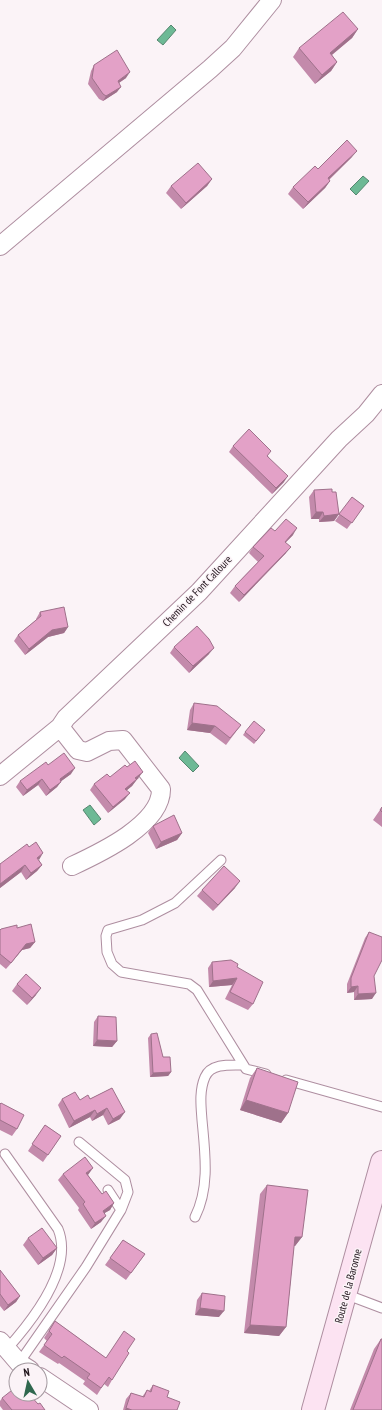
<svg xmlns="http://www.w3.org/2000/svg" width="382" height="1410" font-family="'PT Sans Narrow',sans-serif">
	<rect width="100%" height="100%" fill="#fbf3f7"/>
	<path fill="#6db995" stroke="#568770" d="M171,25L176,30L163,45L157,40Z
		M363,176L369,181L356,195L350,189Z
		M185,751L199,766L193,772L179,758Z
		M90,805L101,819L94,825L83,810Z"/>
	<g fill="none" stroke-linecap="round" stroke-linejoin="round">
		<defs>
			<path id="service" d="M221,860L175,903L142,920L108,930L106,936L107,952L112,964L121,972L189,984L197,990L246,1069L266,1074
				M286,1080L382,1107
				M79,1142L125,1180L128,1192L121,1210
				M5,1154L58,1229C74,1268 32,1321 7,1349
				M195,1217C210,1187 205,1153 202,1120C201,1106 199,1091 205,1077C211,1063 231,1065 243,1065
				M345,1294L382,1308
				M19,1363L86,1267L121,1210L108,1190"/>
			<path id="minor" d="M0,246L210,69L233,48L272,0
				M60,727L78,750L87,752L109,741L123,740L161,789C162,824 100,853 72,866
				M0,776L60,727L66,718L199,592L339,439L366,414L382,394
				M0,1341L19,1363L30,1370
				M40,1377L89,1410"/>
			<path id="secondary" d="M313,1410L382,1162"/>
		</defs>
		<use href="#service" stroke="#ae8ea0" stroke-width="11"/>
		<use href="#minor" stroke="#ae8ea0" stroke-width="20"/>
		<use href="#secondary" stroke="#ae8ea0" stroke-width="24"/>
		<use href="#service" stroke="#fff" stroke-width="9"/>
		<use href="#minor" stroke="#fff" stroke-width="18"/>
		<use href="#secondary" stroke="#fce3f2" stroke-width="22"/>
	</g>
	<path fill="#c38aab" d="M358,29L352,38L332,55L337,62L331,71L315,84L293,57L299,48Z
		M94,65L126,78L119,83L117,92L103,101L99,99L88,84L91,71Z
		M352,157L329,180L330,181L325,188L303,209L288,194L293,187L318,169Z
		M212,179L207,186L181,209L166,193L171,186Z
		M233,446L268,456L284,482L272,494L229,452Z
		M314,490L332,492L339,514L334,521L319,522V519H311L309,497Z
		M352,497L364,506L347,529L335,521Z
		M275,531L293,535L286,542V553L239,602L230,593L235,586L258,562L249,553L253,547Z
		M40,612L68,627L64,633L48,637L25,655L14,641L18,635L36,620V619Z
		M174,647L209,654L189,673L170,653Z
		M194,703L241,725L226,745L210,733L187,730L190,710Z
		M245,732L263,733L254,744L243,735Z
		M48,765L71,774L61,781L57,787L46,796L38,785L23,796L16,787L20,781Z
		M110,777L139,778L136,780L132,786L127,790L125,799L108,813L90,790L94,784Z
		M382,807V827L373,820Z
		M153,826L182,833L177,840L156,849L148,833Z
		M39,860L42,865L37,871L26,880L21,872L0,888V864Z
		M235,888L213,911L197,896L202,890Z
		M0,930L35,942L30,948L22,950L6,969L0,964Z
		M369,932L374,976L372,999L354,1000V992L347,993V984L365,938Z
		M212,962L237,967L253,1004L248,1010L225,999L232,985L209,987L208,968Z
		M17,984L36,995L27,1005L12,991Z
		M98,1016L117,1041L112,1047L93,1046L94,1022Z
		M151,1034L171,1072L168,1076L150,1077L148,1038Z
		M257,1068L288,1113L281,1123L240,1110L250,1078Z
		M112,1088L120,1119L108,1125L103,1115L92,1121L90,1117L69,1128L58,1105L62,1099L80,1100L90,1099Z
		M0,1104L17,1129L12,1136L0,1130Z
		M45,1125L61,1136L43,1162L28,1151Z
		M63,1174L88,1175L102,1194L114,1203L110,1210L104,1213L101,1222L91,1229L78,1210L79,1208L58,1180Z
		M267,1185L302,1237L295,1246H294L286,1327L279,1336L244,1333L260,1194Z
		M28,1238L57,1248L52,1255L38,1265L23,1245Z
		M123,1240L145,1254L126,1280L105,1265Z
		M0,1270L20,1296L16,1302L4,1311L0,1306Z
		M202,1293L219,1317L195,1315L197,1300Z
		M55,1321L106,1358L127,1351L112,1380L108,1387L104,1384L97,1395L83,1384L85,1381L59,1363L58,1364L39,1352L47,1341L44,1338Z
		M381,1339L382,1410H350L374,1349Z
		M153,1385L167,1397L177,1410H123L126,1399L131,1393L142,1397L147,1390L149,1391Z
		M2,1398L38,1404L45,1410H3L0,1406V1401Z"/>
	<path fill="#9f718b" d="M358,29L352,38L323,62L330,53Z
		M337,62L331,71L315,84L322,75Z
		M130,72L126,78L114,86L118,81Z
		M121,87L117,92L103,101L106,96Z
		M357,151L352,157L323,185L328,178Z
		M212,179L207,186L181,209L186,203Z
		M330,181L325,188L303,209L308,202Z
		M288,476L284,482L272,494L276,488Z
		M316,512H323L319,519H311Z
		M339,514L334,521L319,522L324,516Z
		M297,528L293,535L280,548L285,542Z
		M291,547L286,553L239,602L244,595Z
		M68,627L64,633L48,637L25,655L29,649L52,630Z
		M214,648L209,654L189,673L193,666Z
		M192,723L215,726L210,733L187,730Z
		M75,768L71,774L56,785L60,779Z
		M143,772L132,786L121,795L125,789L135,778Z
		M42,779L38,785L23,796L27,790Z
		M61,782L57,787L46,796L50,790Z
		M130,793L125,799L108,813L113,807Z
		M182,833L177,840L156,849L161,842Z
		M43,853L39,860L37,858Z
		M25,865L21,872L0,888V884Z
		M42,865L37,871L26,880L31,873Z
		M240,881L235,888L213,911L218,905Z
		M35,942L30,948L22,950L6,969L26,944Z
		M237,978L232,985L209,987L213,981Z
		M358,986L354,992L347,993L351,987Z
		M41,988L36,995L27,1005L32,998Z
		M376,993L372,999L354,1000L358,994Z
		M97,1040L117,1041L112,1047L93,1046Z
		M171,1072L168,1076L150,1077L153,1073Z
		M246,1100L288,1113L281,1123L240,1110Z
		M107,1108L103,1115L92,1121L97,1114Z
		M95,1110L90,1117L69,1128L74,1121Z
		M125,1112L120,1119L108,1125L113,1119Z
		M93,1168L88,1175L82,1180L86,1173Z
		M114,1203L110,1210L98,1217L103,1211Z
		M106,1216L101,1222L91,1229L95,1223Z
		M295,1237H302L295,1246L289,1245Z
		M57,1248L52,1255L38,1265L43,1258Z
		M20,1296L16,1302L4,1311L8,1305Z
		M200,1308L224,1311L219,1317L195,1315Z
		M250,1325L286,1327L279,1336L244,1333Z
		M126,1408L132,1410H125Z"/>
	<path fill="#e3a1c7" stroke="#9f718b" d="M343,12L358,29L330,53L337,62L322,75L299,48Z
		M117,50L130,72L118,81L121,87L106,96L103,94L92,78L94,65Z
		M347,140L357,151L328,178L330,181L308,202L293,187L315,166L318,169Z
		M198,163L212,179L186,203L171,186Z
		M249,429L271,451L267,456L288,476L276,488L233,446Z
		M332,489V492H336L339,514L324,516L323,512H316L314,490Z
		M352,497L364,506L352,523L339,514Z
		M286,519L297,528L285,542L291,547L244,595L235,586L264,556L253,547L271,528L275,531Z
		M64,607L68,627L52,630L29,649L18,635L41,616L40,612Z
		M197,626L209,639L214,648L193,666L174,647Z
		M194,703L217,706L241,725L230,738L215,726L192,723Z
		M254,721L265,730L256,741L245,732Z
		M64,753L75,768L60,779L61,782L50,790L42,779L27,790L20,781L46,762L48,765Z
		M135,761L143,772L135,778L137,779L125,789L130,793L113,807L94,784L107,774L110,777L125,765L127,767Z
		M382,807V812L380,810Z
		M174,815L182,833L161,842L153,826Z
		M36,842L43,853L37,858L42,865L31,873L25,865L0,884V864L27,844L29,847Z
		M224,866L240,881L218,905L202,890Z
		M31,924L35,942L26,944L11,963L0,954V930L1,929L17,925V928Z
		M369,932L382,937V960L374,976L376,993L358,994V986L351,987V978Z
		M231,960L238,964L237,967L263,982L253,1004L230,992L237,978L213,981L212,962Z
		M26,974L41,988L32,998L17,984Z
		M98,1016L116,1017L117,1041L97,1040Z
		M157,1033L163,1057H170L171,1072L153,1073L151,1034Z
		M257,1068L298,1082L288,1113L246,1100Z
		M112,1088L125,1112L113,1119L107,1108L97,1114L95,1110L74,1121L62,1099L75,1092L80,1100L88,1095L90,1099Z
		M1,1103L24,1115L17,1129L0,1120V1104Z
		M45,1125L61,1136L48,1155L32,1144Z
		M85,1157L93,1168L86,1173L102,1194L106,1191L114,1203L103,1211L106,1216L95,1223L83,1204L85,1202L63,1174Z
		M267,1185L308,1190L302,1237H295L286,1327L250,1325Z
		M42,1228L57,1248L43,1258L28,1238Z
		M123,1240L145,1254L131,1273L110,1258Z
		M0,1270L20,1296L8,1305L0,1294Z
		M202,1293L225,1296L224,1311L200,1308Z
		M55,1321L106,1358L124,1331L135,1339L127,1351L129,1353L112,1380L109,1377L101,1388L87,1378L90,1374L64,1356L62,1358L44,1345L52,1334L49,1331Z
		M381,1339H382V1410H353Z
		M153,1385L169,1391L167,1397L180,1402L177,1410H132L126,1408L131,1393L144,1397L147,1390L151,1392Z
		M16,1387V1394H29L38,1404L40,1403L45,1410H12L2,1398Z"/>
	<g text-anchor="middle" stroke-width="3" stroke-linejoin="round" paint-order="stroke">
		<g font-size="11" fill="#1f131a" stroke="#fbf3f7">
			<text transform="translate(197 591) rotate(-46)" y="4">Chemin de Font Calloure</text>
			<text transform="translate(348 1286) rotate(-75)" y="4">Route de la Baronne</text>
		</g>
	</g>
	<g transform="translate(28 1382) rotate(351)"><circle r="19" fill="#fbf3f7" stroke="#a3999f"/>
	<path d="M0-3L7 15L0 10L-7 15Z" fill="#2f674e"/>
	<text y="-6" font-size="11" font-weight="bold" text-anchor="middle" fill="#1f131a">N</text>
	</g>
</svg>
